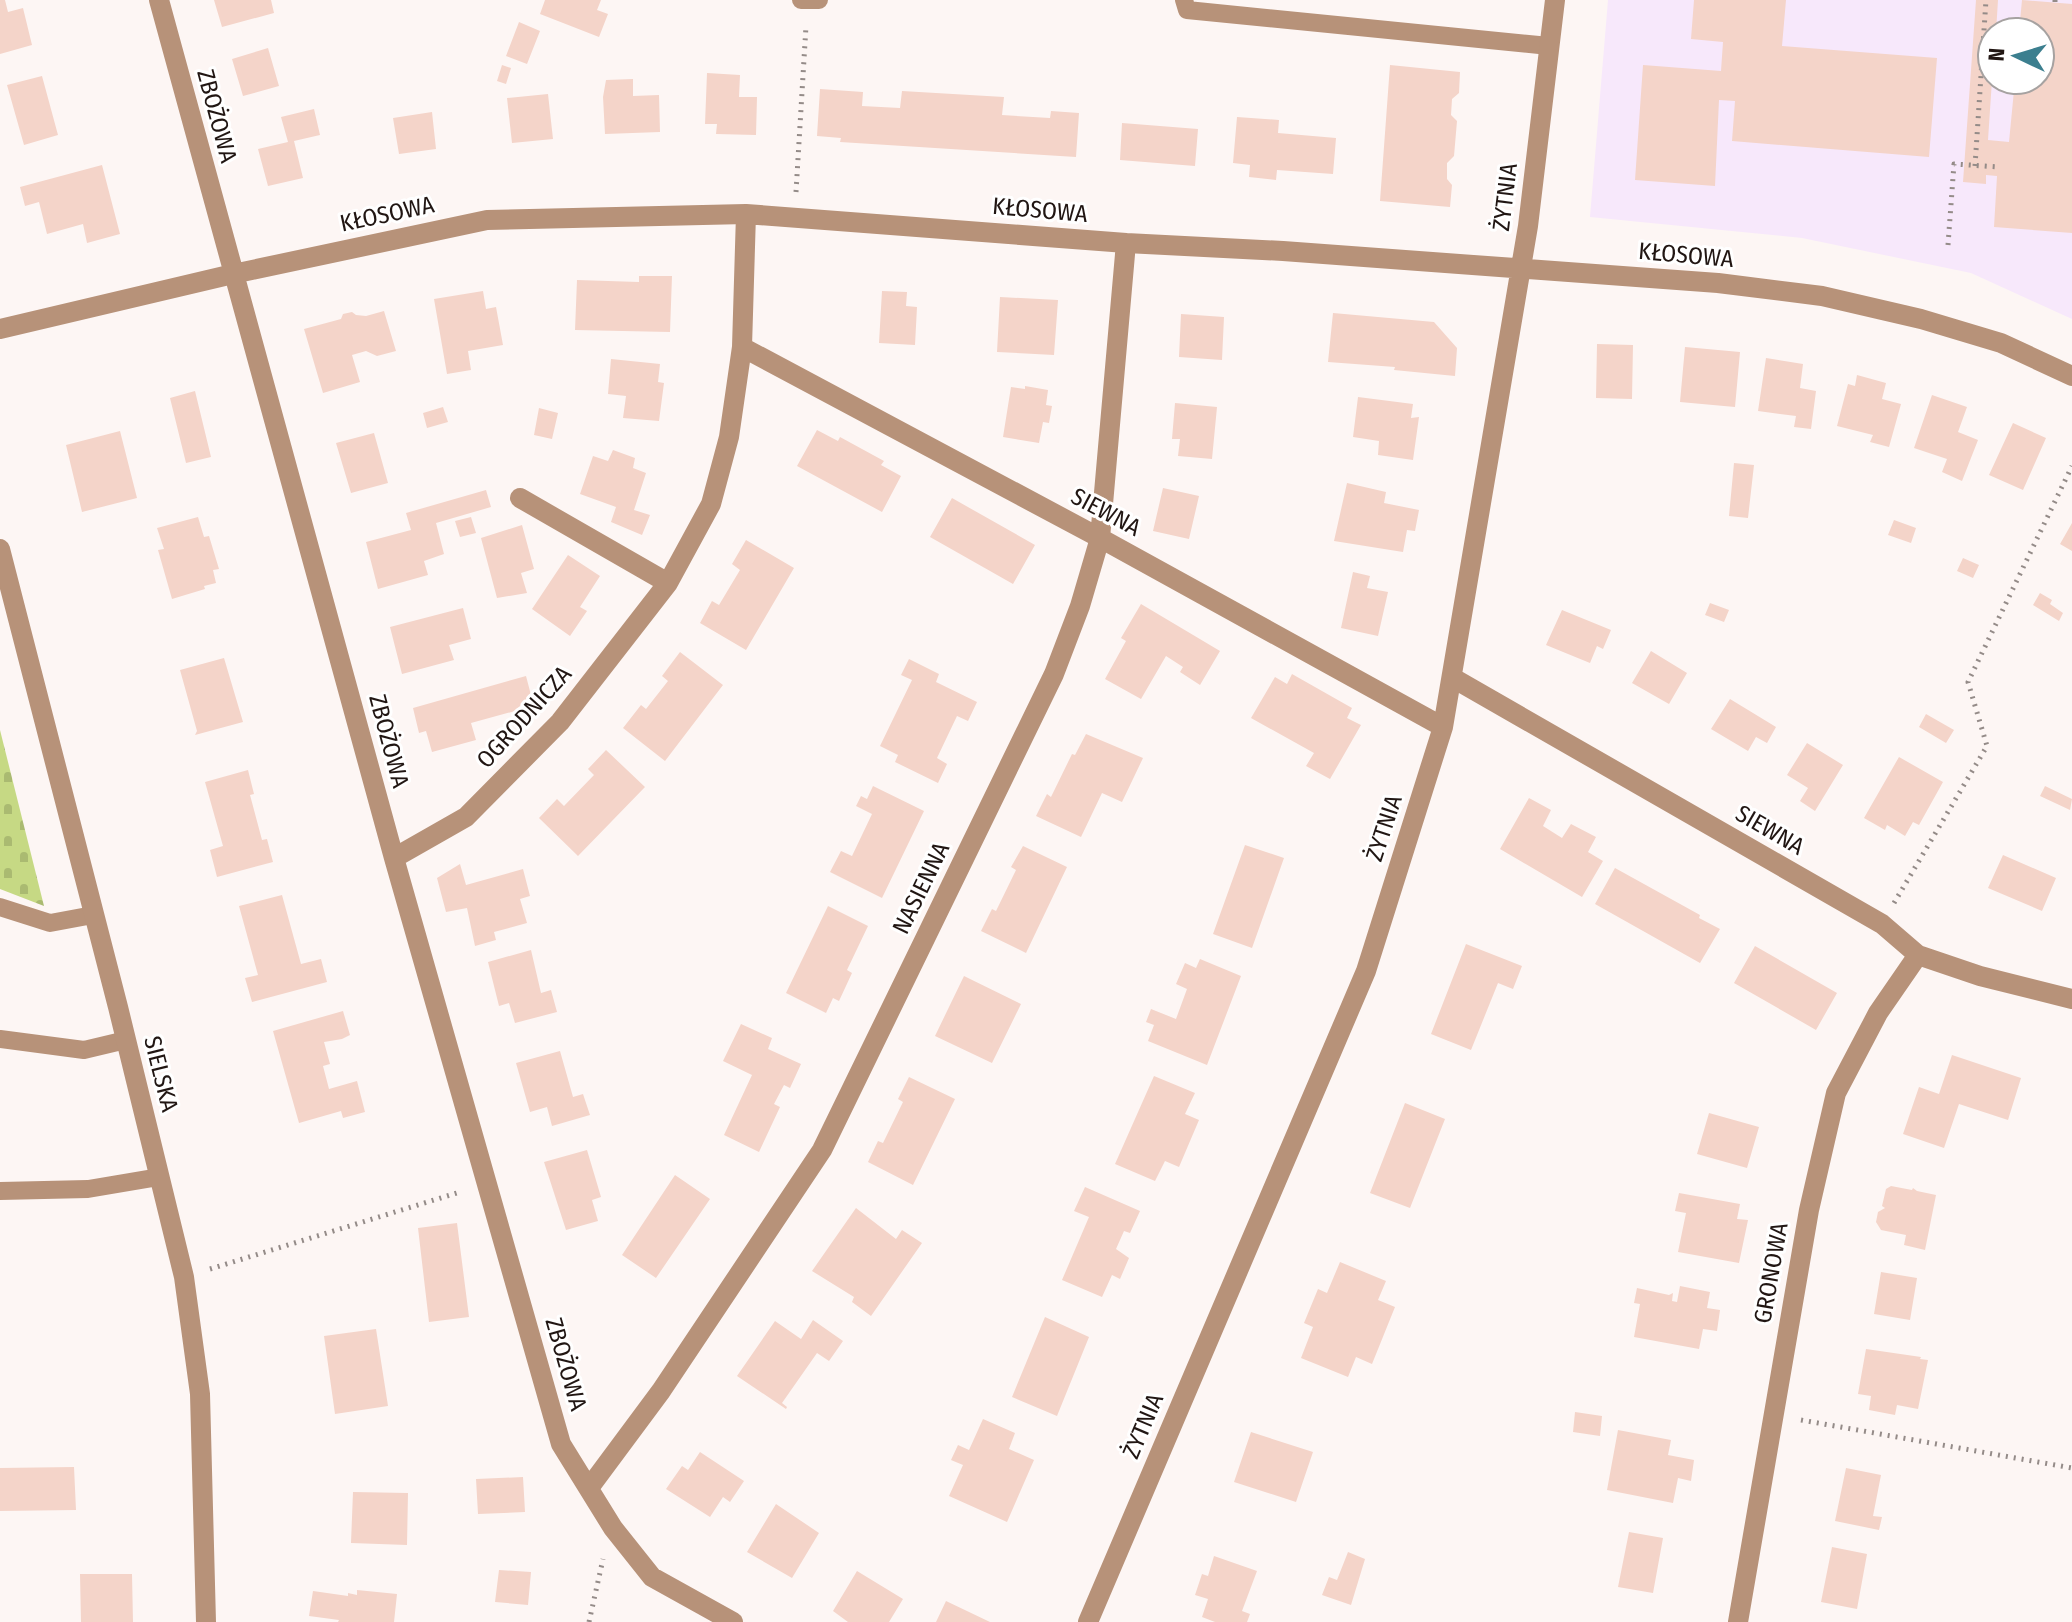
<svg xmlns="http://www.w3.org/2000/svg" width="2072" height="1622" font-family="'Fira Sans Condensed',sans-serif">
	<defs>
		<pattern id="cemetery-stones" width="16" height="16" patternUnits="userSpaceOnUse" patternTransform="scale(2)"><rect width="16" height="16" fill="#c6d984"/><path d="M2 7V4a2 2 0 0 1 4 0v3zM10 15v-3a2 2 0 0 1 4 0v3z" fill="#aaba71"/></pattern>
	</defs>
	<rect width="100%" height="100%" fill="#fdf6f4"/>
	<path fill="#f7e8fb" fill-rule="evenodd" d="M1608,0H2072V319L1971,273L1802,238L1590,217ZM1992,32H2040V80H1992Z"/>
	<path fill="url(#cemetery-stones)" d="M0,730L44,906L0,889Z"/>
	<path fill="#f4d4c9" d="M0,0H5L8,12L23,8L32,45L0,54Z
		M214,0H271L274,13L222,27Z
		M545,0H601L597,10L608,14L599,37L540,14Z
		M1694,0H1786L1782,46L1937,58L1929,157L1732,141L1735,101L1719,100L1715,186L1635,180L1643,65L1721,71L1723,42L1691,39Z
		M1976,0H1998L1996,32H1992V80L1988,140L2009,142L2015,80H2040V32H2019L2022,0L2072,4V233L1994,227L1997,176L1986,175V184L1963,182Z
		M519,22L540,31L527,64L506,56Z
		M268,48L279,86L243,96L232,59Z
		M502,65L511,68L506,84L497,81Z
		M1390,65L1460,72L1459,93L1452,99L1451,115L1457,121L1454,156L1447,163V179L1452,185L1450,207L1380,201Z
		M707,73L740,75L739,97H757L756,135L716,134L717,124H705Z
		M42,76L58,135L24,145L7,85Z
		M633,79V96L659,95L660,132L605,134L603,97L606,80Z
		M820,89L863,92L862,106L900,108L902,91L1004,97L1002,115L1050,118L1051,111L1079,113L1076,157L840,142L841,138L817,136Z
		M548,94L553,139L512,143L507,98Z
		M314,109L320,135L294,141L303,178L268,186L258,149L288,142L281,117Z
		M432,112L436,149L399,154L393,118Z
		M1237,117L1279,120L1278,133L1336,138L1333,174L1277,170L1276,180L1249,177L1250,165L1233,163Z
		M1122,123L1198,129L1195,166L1120,160Z
		M102,165L120,234L87,243L83,224L47,234L39,202L25,206L20,187Z
		M639,276H672L670,332L575,330L577,280L639,282Z
		M483,291L486,309L496,307L503,345L468,351L471,370L447,374L434,299Z
		M882,291L907,292L906,306L917,307L915,345L879,343Z
		M1000,297L1058,300L1054,355L997,352Z
		M384,311L396,351L377,356L366,351L352,355L360,382L323,393L304,329L341,319L343,314L352,312L356,315L366,316Z
		M1333,313L1434,322L1457,348L1455,376L1394,370L1395,367L1328,362Z
		M1181,314L1224,317L1222,360L1179,357Z
		M1597,344L1633,345L1632,399L1596,398Z
		M1685,347L1740,352L1735,407L1680,402Z
		M1766,358L1803,364L1800,388L1816,391L1811,429L1794,427L1796,416L1758,411Z
		M611,359L660,364L658,382L664,383L659,421L623,418L626,396L608,394Z
		M1857,375L1886,383L1882,399L1901,404L1889,447L1870,442L1873,435L1837,426L1848,384L1855,386Z
		M1025,386L1048,390L1046,405L1052,406L1049,423L1043,422L1039,443L1003,437L1011,387L1025,389Z
		M195,391L211,457L186,463L170,398Z
		M1932,395L1967,407L1958,432L1978,440L1962,481L1942,472L1947,459L1914,448Z
		M1358,397L1413,404L1411,418L1419,417L1413,460L1378,455L1379,441L1353,437Z
		M1175,403L1217,407L1212,459L1178,456L1180,439H1172Z
		M443,407L448,422L427,428L423,413Z
		M539,408L558,413L552,439L534,435Z
		M2013,423L2046,438L2023,490L1989,475Z
		M817,430L838,441L840,437L884,461L881,465L901,476L882,512L797,466Z
		M120,431L137,498L82,512L66,445Z
		M374,433L388,483L351,493L336,443Z
		M613,450L635,458L633,468L646,473L634,510L650,515L642,535L611,522L616,507L580,494L593,456L608,461Z
		M1734,463L1754,465L1748,518L1729,516Z
		M1347,483L1386,492L1384,503L1419,510L1415,531L1407,530L1403,552L1334,541Z
		M1163,488L1199,496L1189,539L1153,531Z
		M486,490L491,507L436,523L444,554L424,561L428,575L378,589L366,542L411,530L406,513Z
		M952,498L1035,545L1013,584L930,537Z
		M198,517L204,537L209,536L219,569L213,570L216,583L204,586L205,589L172,599L158,550L164,549L157,528Z
		M471,517L476,533L460,537L455,521Z
		M1894,520L1916,528L1911,543L1888,535Z
		M2072,523V551L2060,544Z
		M522,525L534,569L521,573L527,593L497,598L481,538Z
		M746,540L794,568L746,650L700,623L712,601L719,605L740,570L732,564Z
		M568,555L600,576L580,607L587,611L570,636L532,609Z
		M1963,558L1979,565L1973,578L1957,571Z
		M1353,572L1370,576L1367,588L1388,592L1378,636L1341,628Z
		M2040,593L2052,600L2050,604L2063,613L2059,621L2033,605Z
		M1710,603L1729,610L1724,622L1705,615Z
		M1141,604L1220,651L1200,685L1180,672L1183,667L1166,656L1141,699L1105,679L1126,641L1121,638Z
		M463,608L471,639L449,645L454,660L402,674L390,627Z
		M1562,610L1611,630L1603,649L1597,646L1590,663L1546,645Z
		M1651,651L1687,673L1669,704L1632,683Z
		M680,652L723,685L665,761L623,728L641,705L646,709L668,681L662,676Z
		M224,658L243,722L195,735L197,731L180,670Z
		M909,659L939,674L936,682L977,702L968,721L957,716L937,758L947,764L938,783L895,762L898,755L880,746L912,680L901,675Z
		M1292,674L1352,708L1347,718L1361,725L1330,779L1306,766L1314,753L1251,718L1275,677L1287,684Z
		M526,676L531,695L515,711L471,723L476,740L432,752L426,731L419,733L413,708Z
		M1730,699L1776,727L1767,743L1756,737L1748,751L1711,729Z
		M1926,714L1954,730L1946,743L1919,727Z
		M1086,734L1143,758L1122,802L1102,793L1081,837L1036,816L1047,794L1051,797L1072,754L1075,755Z
		M1807,743L1843,765L1815,811L1800,801L1808,788L1787,775Z
		M606,750L645,787L578,856L539,818L557,799L564,806L594,775L588,769Z
		M1899,757L1943,782L1919,825L1913,822L1905,836L1887,825L1885,830L1864,818Z
		M248,770L254,794L250,795L262,840L267,839L273,862L217,877L210,850L223,846L205,782Z
		M873,786L924,811L882,898L830,872L841,851L852,856L872,814L856,806L861,796L867,799Z
		M2045,786L2072,799L2070,810L2040,796Z
		M1529,798L1551,810L1543,826L1562,838L1571,824L1596,837L1588,852L1603,861L1582,897L1500,849Z
		M1245,845L1284,858L1252,948L1213,934Z
		M1023,846L1067,867L1026,953L981,931L992,909L996,911L1016,870L1011,867Z
		M2003,855L2056,878L2042,911L1988,888Z
		M460,864L466,885L523,869L530,896L520,899L527,923L494,932L496,940L475,946L467,908L446,912L437,878Z
		M1615,868L1700,915L1699,918L1720,929L1700,963L1595,904Z
		M282,895L301,964L321,959L327,982L252,1002L245,978L258,975L239,906Z
		M828,906L868,926L847,970L852,973L839,1001L833,998L826,1013L786,993Z
		M1466,944L1522,966L1513,989L1498,983L1471,1050L1431,1034Z
		M1755,946L1837,993L1816,1030L1734,983Z
		M531,950L541,993L551,990L557,1012L515,1023L509,1003L499,1006L488,962Z
		M1200,959L1241,976L1207,1065L1148,1041L1154,1025L1146,1022L1151,1009L1176,1019L1187,989L1176,984L1185,963L1196,968Z
		M964,976L1021,1004L992,1063L935,1036Z
		M343,1011L350,1035L342,1039L324,1042L330,1064L323,1066L329,1089L357,1081L365,1112L343,1118L341,1111L299,1123L273,1031Z
		M741,1024L772,1038L768,1049L801,1064L790,1088L784,1085L774,1104L780,1107L759,1152L724,1135L752,1075L723,1061Z
		M560,1051L573,1097L583,1094L590,1115L552,1126L547,1107L530,1112L516,1063Z
		M1952,1055L2021,1078L2008,1120L1959,1104L1944,1148L1903,1134L1919,1087L1939,1094Z
		M1154,1076L1195,1093L1185,1114L1199,1120L1179,1167L1165,1161L1155,1181L1115,1164Z
		M909,1077L955,1099L913,1185L868,1162L878,1141L883,1143L903,1102L898,1099Z
		M1405,1103L1445,1119L1410,1208L1370,1193Z
		M1709,1113L1759,1127L1747,1168L1697,1154Z
		M587,1150L601,1197L592,1200L598,1221L566,1230L544,1162Z
		M675,1175L710,1199L656,1278L622,1255Z
		M1891,1186L1912,1190L1913,1188L1917,1191L1936,1195L1925,1250L1904,1245L1906,1235L1881,1230L1876,1222L1878,1212L1885,1208L1882,1206L1886,1189Z
		M1085,1187L1140,1211L1130,1233L1124,1231L1116,1249L1129,1258L1120,1279L1112,1275L1102,1297L1062,1280L1089,1217L1074,1211Z
		M1679,1193L1740,1204L1737,1219L1748,1220L1739,1263L1678,1252L1686,1213L1675,1211Z
		M856,1208L896,1239L902,1230L922,1243L871,1316L852,1302L854,1297L812,1271Z
		M457,1223L469,1317L429,1322L418,1228Z
		M1340,1262L1386,1281L1378,1300L1395,1307L1372,1364L1356,1357L1348,1377L1301,1358L1313,1327L1304,1323L1318,1289L1327,1293Z
		M1881,1272L1917,1278L1910,1320L1874,1314Z
		M1680,1286L1710,1292L1707,1308L1720,1310L1717,1331L1703,1329L1699,1349L1634,1337L1640,1304L1634,1303L1637,1288L1669,1295L1673,1293L1672,1301L1677,1302Z
		M1045,1317L1089,1337L1057,1416L1012,1397Z
		M813,1320L843,1341L829,1361L817,1353L782,1403L787,1407L786,1409L737,1376L775,1321L801,1339Z
		M376,1329L388,1406L335,1414L324,1336Z
		M1866,1349L1921,1357L1920,1359L1928,1360L1918,1409L1897,1405L1895,1415L1869,1410L1871,1396L1858,1394Z
		M1575,1412L1602,1416L1600,1436L1573,1432Z
		M983,1419L1015,1433L1009,1449L1034,1460L1007,1522L949,1496L963,1465L951,1460L958,1445L969,1450Z
		M1618,1430L1671,1440L1668,1455L1694,1460L1691,1481L1678,1478L1673,1503L1607,1490Z
		M1251,1432L1313,1452L1296,1502L1234,1482Z
		M700,1452L744,1481L730,1502L723,1497L710,1517L666,1489L682,1466L688,1470Z
		M74,1467L76,1510L0,1511V1468Z
		M1846,1468L1881,1475L1873,1516L1882,1517L1879,1530L1835,1521Z
		M523,1477L525,1512L478,1514L476,1479Z
		M353,1492L408,1493L407,1545L351,1543Z
		M776,1504L819,1533L792,1578L747,1552Z
		M1629,1532L1663,1538L1653,1593L1618,1587Z
		M1832,1547L1867,1554L1857,1609L1821,1602Z
		M1348,1552L1365,1559L1351,1605L1322,1595L1329,1577L1337,1580Z
		M1214,1556L1257,1571L1242,1611L1250,1614L1247,1622H1215L1202,1617L1208,1599L1195,1595L1202,1574L1208,1576Z
		M499,1570L531,1572L528,1605L495,1602Z
		M857,1571L903,1599L889,1622H848L833,1611Z
		M80,1574H132L133,1622H81Z
		M357,1590L397,1594L394,1622H338L339,1620L309,1616L313,1591L348,1596V1593L357,1595Z
		M946,1601L990,1622H936Z"/>
	<g fill="none" stroke-linecap="round" stroke-linejoin="round">
		<path stroke="#948b88" stroke-width="5" stroke-dasharray="2 6" stroke-linecap="butt" d="M2055,2V0
			M1975,166L1986,0
			M796,192L806,26
			M1948,245L1954,164L1999,167
			M1894,903L1987,746L1968,682L2072,466
			M210,1269L460,1192
			M1801,1420L2072,1468
			M589,1622L603,1559"/>
		<path stroke="#b79279" stroke-width="18" d="M801,0H819
			M1184,0L1187,10L1549,46
			M0,907L50,923L93,915
			M0,1039L84,1050L126,1040
			M0,1191L88,1189L159,1177"/>
		<path stroke="#b79279" stroke-width="20" d="M159,0L394,858L561,1444L613,1528L652,1577L733,1622
			M0,329L233,274L487,220L746,214L1126,243L1283,251L1718,283L1822,296L1921,319L2001,343L2072,376
			M742,347L1100,538L1443,727
			M520,498L668,583
			M0,549L118,1007L184,1277L200,1394L206,1622
			M1453,678L1882,924L1918,955L1980,976L2072,999
			M394,858L466,817L560,722L668,583L711,504L729,437L742,347L746,214
			M589,1488L661,1391L822,1150L1054,674L1080,606L1100,538L1126,243
			M1088,1622L1366,971L1443,727L1528,226L1555,0
			M1738,1622L1809,1210L1836,1093L1878,1013L1918,955"/>
	</g>
	<g text-anchor="middle" stroke-width="6" stroke-linejoin="round" paint-order="stroke">
		<g font-size="24" fill="#211613" stroke="#fff">
			<text transform="translate(217 116) rotate(75)" y="8">ZBOŻOWA</text>
			<text transform="translate(1505 197) rotate(-83)" y="8">ŻYTNIA</text>
			<text transform="translate(1040 210) rotate(5)" y="8">KŁOSOWA</text>
			<text transform="translate(387 214) rotate(-12)" y="8">KŁOSOWA</text>
			<text transform="translate(1686 255) rotate(5)" y="8">KŁOSOWA</text>
			<text transform="translate(1106 512) rotate(28)" y="8">SIEWNA</text>
			<text transform="translate(524 717) rotate(-48)" y="8">OGRODNICZA</text>
			<text transform="translate(389 741) rotate(75)" y="8">ZBOŻOWA</text>
			<text transform="translate(1384 828) rotate(-72)" y="8">ŻYTNIA</text>
			<text transform="translate(1770 830) rotate(30)" y="8">SIEWNA</text>
			<text transform="translate(921 888) rotate(-64)" y="8">NASIENNA</text>
			<text transform="translate(161 1074) rotate(76)" y="8">SIELSKA</text>
			<text transform="translate(1771 1273) rotate(-80)" y="8">GRONOWA</text>
			<text transform="translate(566 1364) rotate(74)" y="8">ZBOŻOWA</text>
			<text transform="translate(1143 1426) rotate(-67)" y="8">ŻYTNIA</text>
		</g>
	</g>
	<g transform="translate(2016 56) rotate(274)"><circle r="38" fill="#ffffff" stroke="#a6a2a1" stroke-width="2"/>
	<path d="M0-6L14 30L0 20L-14 30Z" fill="#3c7f8f"/>
	<text y="-12" font-size="22" font-weight="bold" text-anchor="middle" fill="#211613">N</text>
	</g>
</svg>
